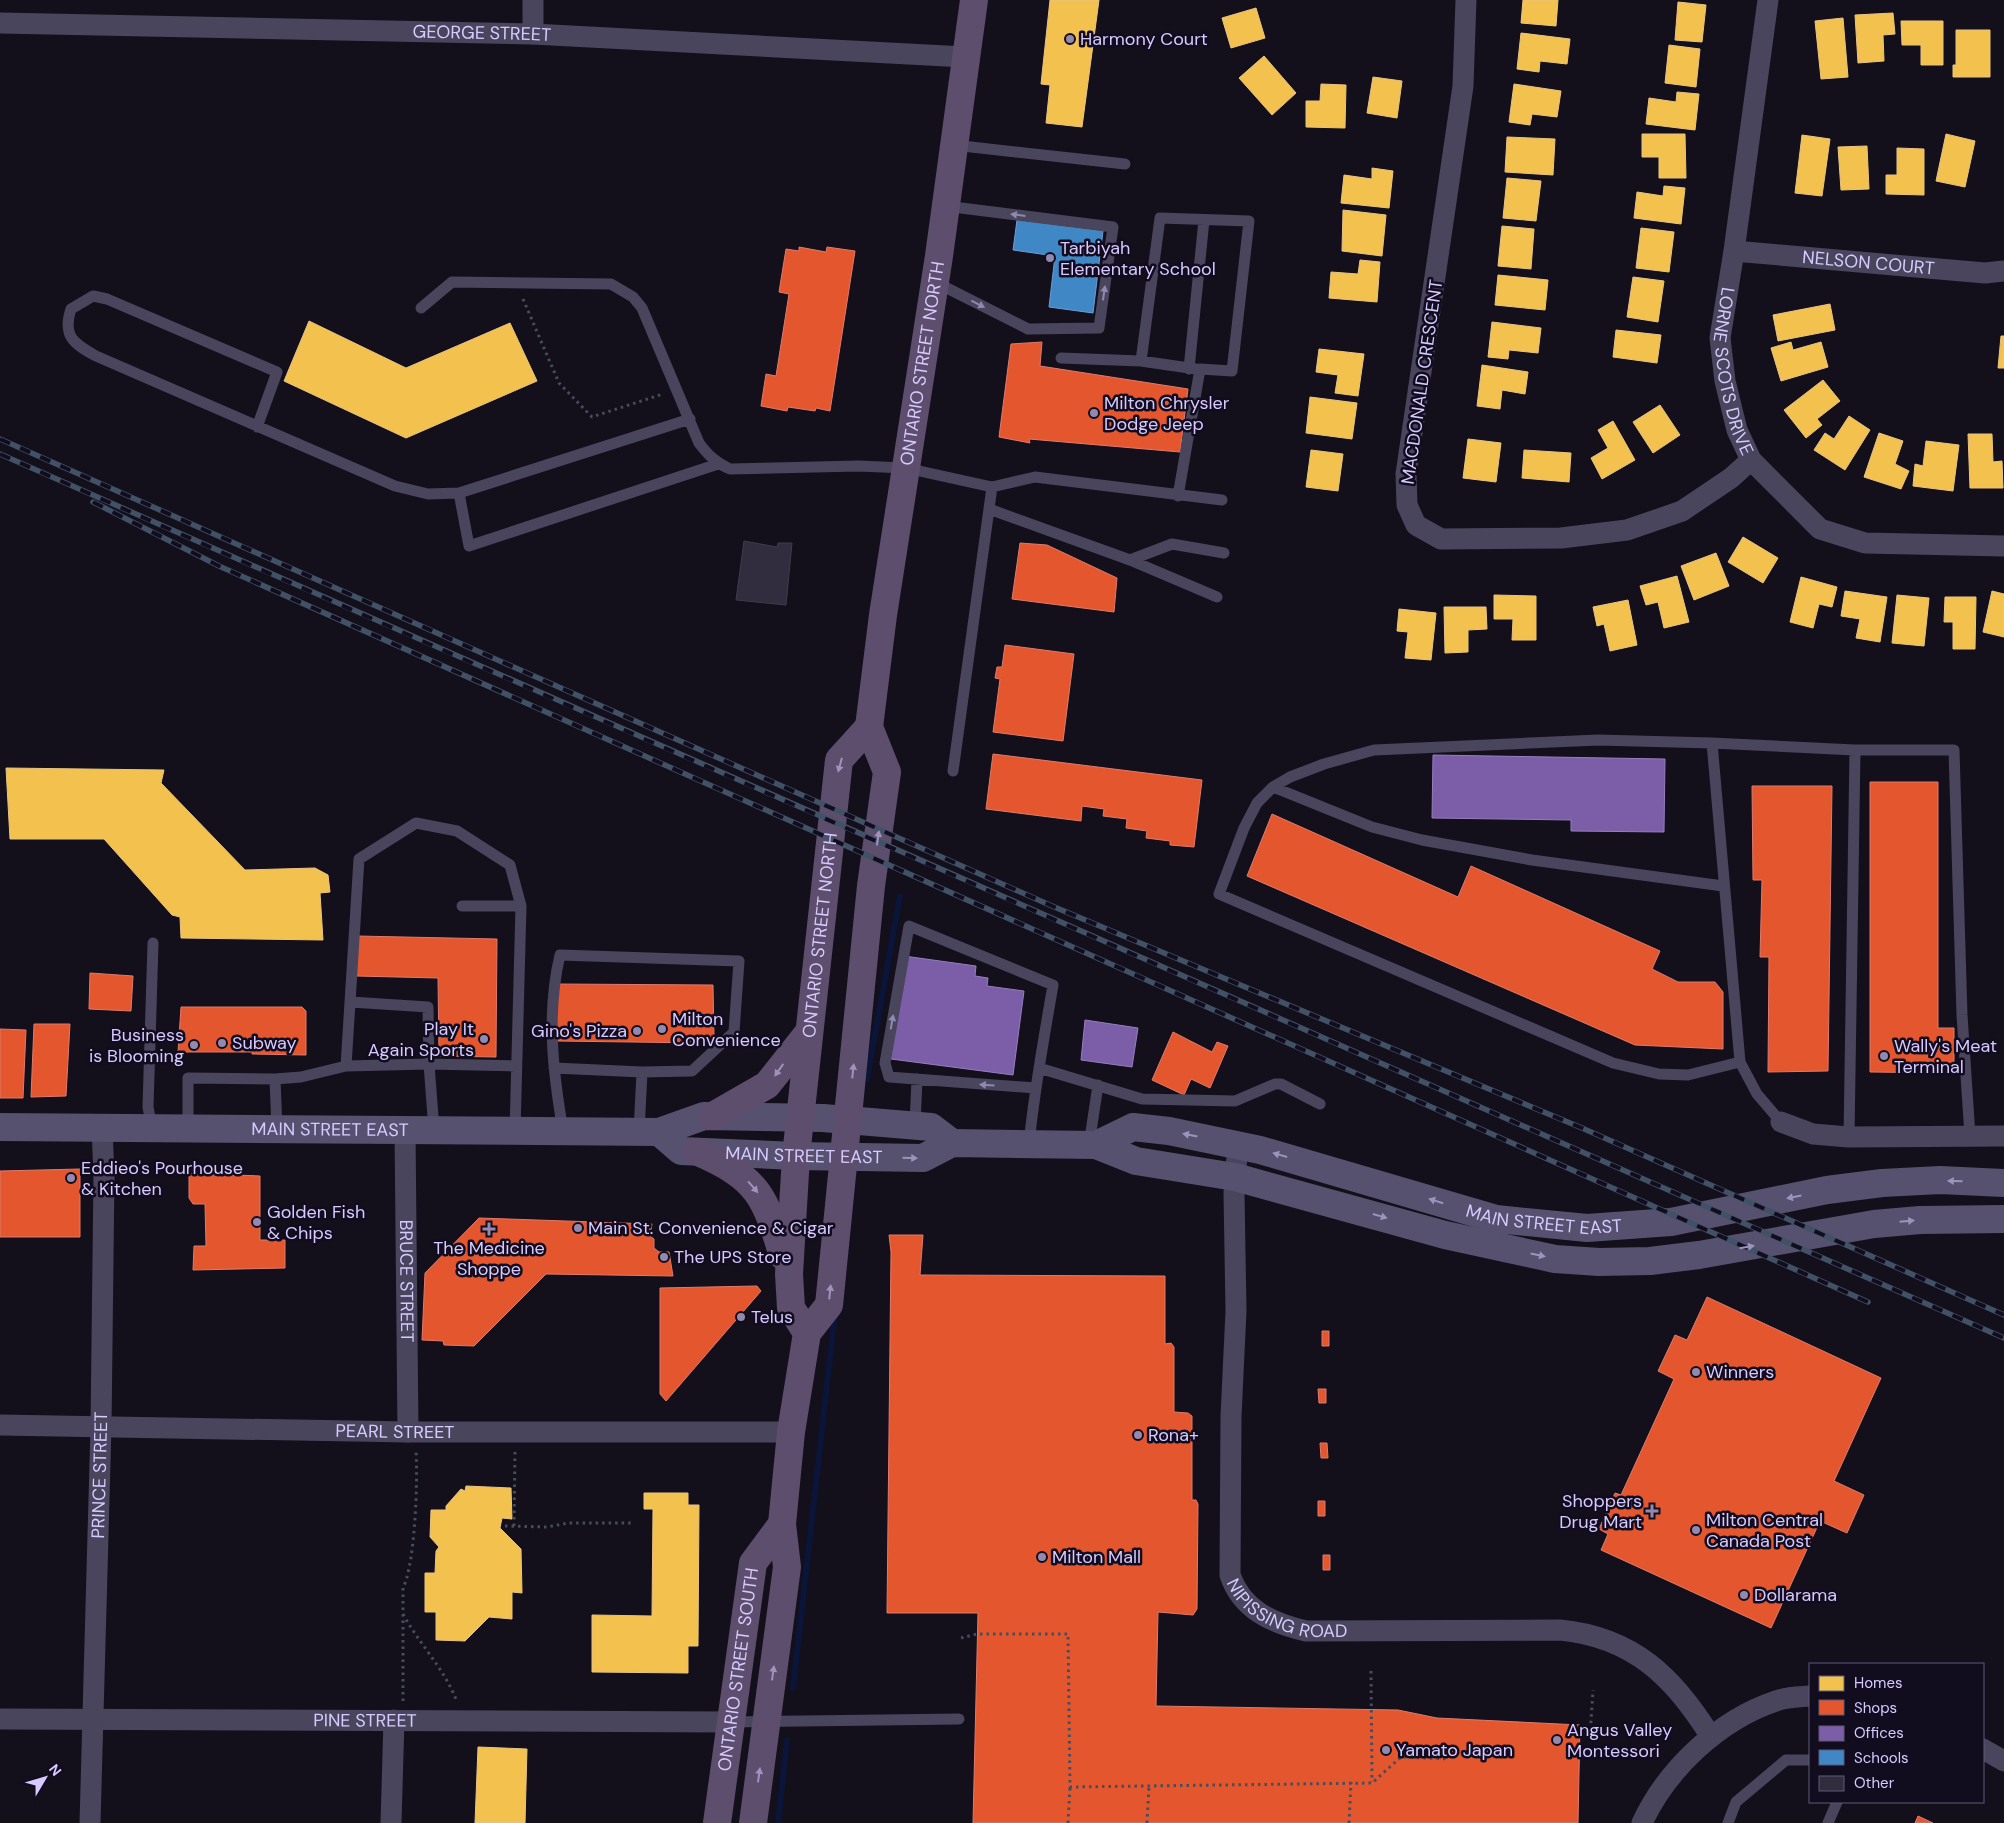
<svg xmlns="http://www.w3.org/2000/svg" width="2004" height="1823" font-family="'DM Sans',sans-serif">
	<rect width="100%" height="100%" fill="#13101b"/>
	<path fill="#f2c14e" stroke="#eac483" d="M1050,0H1099L1082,127L1046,123L1050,85L1041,84Z
		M1523,0H1558L1556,26L1521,23Z
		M1678,2L1706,5L1702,42L1675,40Z
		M1256,8L1265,38L1231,48L1222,18Z
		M1893,13L1895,34L1883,35L1884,61L1858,63L1855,15Z
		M1843,18L1848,77L1821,79L1815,21Z
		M1901,21H1943V65H1921V45H1902Z
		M1956,30H1990V77H1953V65H1956Z
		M1521,33L1570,39L1567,64L1540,61L1539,72L1517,69Z
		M1669,45L1700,49L1696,87L1665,83Z
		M1264,56L1296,93L1272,115L1239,78Z
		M1373,77L1402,81L1397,118L1367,113Z
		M1321,84L1346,85L1345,128L1306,127V101H1320Z
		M1514,84L1561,91L1557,117L1532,114L1530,125L1509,122Z
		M1677,92L1699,94L1695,130L1646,124L1649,98L1676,102Z
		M1642,134H1685L1686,178H1659V157H1642Z
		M1946,134L1975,141L1965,187L1936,181Z
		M1802,135L1830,139L1822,196L1795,193Z
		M1507,137L1555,139L1553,175L1505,172Z
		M1867,146L1869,189L1841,190L1838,147Z
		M1897,148L1924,149V195L1886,194V175H1897Z
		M1372,168L1393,171L1389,208L1341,203L1344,175L1372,179Z
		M1507,178L1541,181L1536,221L1503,218Z
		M1664,186L1685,188L1681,224L1634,218L1637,192L1663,196Z
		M1343,210L1386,215L1382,256L1342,251Z
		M1502,226L1534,229L1531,269L1498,266Z
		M1641,228L1674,232L1669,272L1636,268Z
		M1360,260L1380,262L1377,302L1329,298L1331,272L1358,274Z
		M1498,275L1548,280L1545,310L1495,305Z
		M1633,277L1664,281L1658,322L1627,317Z
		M1830,304L1835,330L1778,341L1773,315Z
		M309,321L406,368L510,323L537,381L406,438L284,381Z
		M1492,322L1541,328L1538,353L1509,350L1508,359L1488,357Z
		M1616,330L1661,335L1657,363L1613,357Z
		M2001,336H2004V368H1998Z
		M1791,342L1793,350L1821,342L1828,367L1781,381L1771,348Z
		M1319,349L1364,354L1358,396L1335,393L1338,375L1316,372Z
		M1482,365L1528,372L1525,394L1502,390L1500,409L1477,406Z
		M1823,380L1840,401L1817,419L1822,425L1806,438L1784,410Z
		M1310,397L1357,403L1352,439L1306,433Z
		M1660,405L1680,435L1653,453L1633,422Z
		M1849,416L1870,430L1845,470L1814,450L1825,433L1834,439Z
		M1613,421L1635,460L1602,479L1591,458L1608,448L1598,430Z
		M1879,433L1903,441L1895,464L1909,471L1901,489L1864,477Z
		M1968,434H1992L1993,462L2002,461L2003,488H1970Z
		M1468,439L1501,443L1496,482L1463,478Z
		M1926,441L1959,445L1953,491L1913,486L1915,464L1923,466Z
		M1311,450L1343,454L1338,491L1306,487Z
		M1524,450L1571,453L1569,482L1522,478Z
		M1743,537L1778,558L1763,583L1728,562Z
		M1716,553L1729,586L1694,600L1681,566Z
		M1677,576L1689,622L1664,628L1658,602L1646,605L1640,586Z
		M1801,577L1837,587L1832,607L1819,604L1813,628L1790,622Z
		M1845,591L1887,597L1880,642L1856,638L1860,619L1841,616Z
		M1992,591L2004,594V637L1983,632Z
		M1494,595L1536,596V640H1512L1513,619H1494Z
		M1897,595L1929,598L1924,646L1892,643Z
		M1945,597H1976L1975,649H1953V622H1944Z
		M1628,600L1637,645L1610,651L1604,624L1597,626L1593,607Z
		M1444,607H1486L1487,629L1468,630V652L1445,653Z
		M1399,609L1436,613L1431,660L1405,658L1408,632L1397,631Z
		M6,768L164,770L161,783L245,870L315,868L328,875L330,892L320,893L323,940L181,938L180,917L172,915L104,839H10Z
		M466,1486L511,1488L512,1519L502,1518L500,1528L521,1549L522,1593L512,1592V1619L489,1617L465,1641L436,1640V1612H425V1573H435L436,1551L439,1547L430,1537L431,1510H446V1506L461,1489L465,1491Z
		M644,1493H688V1505H699L698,1646H688V1673L592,1672V1615L652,1616L653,1509H644Z
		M478,1747L527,1749L525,1823H475Z"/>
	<path fill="#e4572e" stroke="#e07a6d" d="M799,247L826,252L827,247L855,251L830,411L816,408L815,411L788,407L787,411L761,406L766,374L776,376L789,294L779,292L786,249L799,251Z
		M1042,342L1040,366L1188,389L1180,452L1029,439L1030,443L999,437L1011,344Z
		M1020,543L1047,545L1117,578L1114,612L1012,599Z
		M1005,645L1074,654L1063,741L993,732L1000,679L995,678L997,667H1002Z
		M993,754L1202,780L1194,847L1170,845V841L1146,838L1147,831L1126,828L1127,819L1103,816L1104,809L1082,806L1081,821L986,809Z
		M1870,782H1938V1028H1954V1073L1870,1072Z
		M1752,786H1832L1828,1071L1768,1072L1769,957H1760L1762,880H1753Z
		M1272,814L1458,897L1471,866L1660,951L1652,969L1678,982H1715L1723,992V1049L1635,1045L1247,876Z
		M357,936L497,939L496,1057L439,1056L438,978L356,976Z
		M90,973L133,976L131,1011L89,1009Z
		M557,984L713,985L714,1037L706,1043L556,1041Z
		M181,1007H302L306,1011V1055L252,1054V1052H178Z
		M34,1024H70L66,1096L31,1097Z
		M0,1029L26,1030L23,1098H0Z
		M1173,1032L1212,1052L1217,1042L1228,1046L1210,1088L1191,1079L1184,1095L1152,1080Z
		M80,1169V1237H0V1171Z
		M189,1173L260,1176V1240H285V1268L193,1270L194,1246H206L205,1204H193L189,1198Z
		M479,1218L652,1224L650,1236L654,1239V1248L659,1252H669L673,1276L546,1274L474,1346L444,1345L443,1341L422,1340L425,1273Z
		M889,1235H923L920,1275L1165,1276V1344L1171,1343L1174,1347V1412L1188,1413L1192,1416V1500H1196L1198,1504L1197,1609L1193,1615L1158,1612L1156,1706L1398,1710L1437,1718L1580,1725L1578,1823H973L978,1613H887L891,1252Z
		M757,1286L761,1291L666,1401L660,1394V1288Z
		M1707,1297L1881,1378L1834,1481L1864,1495L1847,1533L1820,1521L1771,1628L1601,1550L1608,1534L1599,1529L1615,1493L1621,1495L1674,1379L1658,1371L1675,1335L1687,1340Z
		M1322,1331H1329V1346H1322Z
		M1318,1389H1326V1403H1319Z
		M1320,1443H1327L1328,1458H1321Z
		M1318,1501H1325V1516H1318Z
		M1323,1555H1330V1570H1323Z
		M1918,1816L1933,1823H1915Z"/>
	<path fill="#7b5ea7" stroke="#967ec1" d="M1433,755L1665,759L1664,832L1571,831V820L1432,818Z
		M904,956L976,966L975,976L988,978L987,986L1024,991L1013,1075L891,1059Z
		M1085,1020L1138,1028L1132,1067L1081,1060Z"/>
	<path fill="#3f88c5" stroke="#6c9cd6" d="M1017,220L1103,231L1093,313L1049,307L1055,256L1013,250Z"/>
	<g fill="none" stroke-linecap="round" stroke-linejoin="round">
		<path stroke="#0a1539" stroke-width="6" d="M867,1079L900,896
			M793,1688L835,1313
			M778,1823L787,1740"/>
	</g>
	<path fill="#322d3e" stroke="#413a50" d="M744,541L777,547L778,543H792L786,605L736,600Z"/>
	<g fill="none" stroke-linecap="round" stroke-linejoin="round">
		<path stroke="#444e5c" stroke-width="3" stroke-dasharray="2.5 4" stroke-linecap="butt" d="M523,299L559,383L592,417L663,394
			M505,1526L547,1527L568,1523H632
			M514,1526L515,1452
			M403,1614C419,1644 445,1669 457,1702
			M961,1638L977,1634H1068L1070,1787L1372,1783L1401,1757L1449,1759
			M1371,1671L1372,1782
			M403,1701V1588C415,1565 418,1480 416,1451
			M1590,1736L1593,1690
			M1068,1823L1070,1787
			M1147,1823L1149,1786
			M1349,1823L1351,1782"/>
		<path stroke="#49455c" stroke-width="11" d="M953,145L1125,164
			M935,282L1028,329L1099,328L1113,227L945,206
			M421,308L452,282L611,284L633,297L642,308L699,443C708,455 716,463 730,469L858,466L906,468L992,487L953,771
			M1061,358L1141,361L1196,369
			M1141,361L1160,218L1249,221L1232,371L1200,369L1178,496
			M1189,369L1204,220
			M690,419L459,493L469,546L718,464
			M257,427L277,372L107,299L93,296L71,309C62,336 74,344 96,356L395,486L428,494L459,493
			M992,487L1035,477L1222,500
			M989,509L1130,560L1217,597
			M1130,560L1172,544L1224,553
			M1712,743L1598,740L1374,750L1324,764L1290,777L1273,787L1257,803L1244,828L1219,894L1613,1063L1659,1074L1688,1075L1740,1062
			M1273,787L1372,827L1422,840L1532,860L1723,886
			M462,906H521L515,1131
			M351,1002L428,1007L429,1064L434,1130
			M346,1066L429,1064L516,1066
			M554,1068L642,1072
			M1039,1068L1142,1099L1235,1101L1275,1084H1281L1320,1104
			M275,1079L277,1128
			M1781,1122L1757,1094L1740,1062L1712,743L1855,750
			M915,1125L917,1079
			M188,1128V1078L275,1079L301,1077L346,1066L359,859L416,823L457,831L510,865L521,906
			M152,1129L148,1107L153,943
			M563,1131C553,1072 546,1014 560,955L739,961L734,1032L692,1071L642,1072L639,1132
			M1849,1137L1855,750H1954L1962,1015L1970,1136
			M1029,1144C1034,1091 1044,1038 1053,985L909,926L885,1063L889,1077L1036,1088
			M1089,1145L1098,1085
			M730,1722L959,1719
			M1728,1823L1736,1802L1786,1760H1810
			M1828,1823L1837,1802"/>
		<g stroke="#49455c" stroke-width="21">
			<path d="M1466,0L1463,86L1406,474L1407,505L1416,525L1441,539L1561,538L1627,530L1682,511L1731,478L1751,460"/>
			<path id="s1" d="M1768,0L1734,251L1720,338L1725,381L1737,430L1751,460L1820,529L1865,543L2004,546"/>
			<path id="s2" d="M0,23L533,34L965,57"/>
			<path d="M533,34V0"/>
			<path id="s3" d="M1734,251L1985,273L2004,271"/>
			<path d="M1781,1122L1813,1134L1849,1137L2004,1136"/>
			<path id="s4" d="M405,1130L408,1432"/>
			<path id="s5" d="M1238,1144L1234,1193L1236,1311L1231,1416L1230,1575C1242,1610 1272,1623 1306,1631L1560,1630C1633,1637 1674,1677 1711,1737"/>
			<path id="s6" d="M0,1425L408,1432H791"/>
			<path id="s7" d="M0,1719L730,1722"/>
			<path d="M1983,1749L2004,1761"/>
			<path id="s8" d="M90,1823L101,1427L104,1175L102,1129"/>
			<path d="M391,1823L394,1720"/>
			<path d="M1642,1823C1667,1769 1719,1720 1776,1701C1786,1697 1799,1697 1810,1696"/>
		</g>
		<g stroke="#56516f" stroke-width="28">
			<path id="s9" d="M0,1127L659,1132L704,1116L823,1118L931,1127L952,1143"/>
			<path id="s10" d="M659,1132L681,1151L796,1156L923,1158L952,1143L1096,1145L1136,1161L1235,1177L1445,1235L1555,1259L1599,1262L1650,1261L1699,1255L1874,1224L1920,1220L2004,1219"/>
			<path id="s11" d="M1096,1145L1133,1127L1169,1131L1260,1150L1496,1219L1587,1228L1671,1222L1827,1190L1882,1183L1940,1180L2004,1183"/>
		</g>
		<g stroke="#5e4e6d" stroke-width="28">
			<path d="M713,1116L767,1085L809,1032"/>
			<path d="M698,1152C758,1178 765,1196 783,1256"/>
			<path id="s12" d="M807,1333L791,1308L789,1274L796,1156L839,760L869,727"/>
			<path id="s13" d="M717,1823L753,1563L782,1524"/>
			<path id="s14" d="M753,1823L787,1567L782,1524L791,1432L807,1333L829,1305L871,886L887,772L869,727L883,615L939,256L974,0"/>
		</g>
		<defs>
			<path id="rail" d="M0,439L1052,906L1582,1128L2004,1315
				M0,454C667,750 1336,1043 2004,1338
				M93,502L219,566L1868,1302"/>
		</defs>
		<use href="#rail" stroke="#425266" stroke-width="5.5"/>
		<use href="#rail" stroke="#120c1f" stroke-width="4" stroke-dasharray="11" stroke-linecap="butt"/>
	</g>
	<defs><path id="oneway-solid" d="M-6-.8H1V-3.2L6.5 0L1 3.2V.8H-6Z" transform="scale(1.25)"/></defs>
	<g fill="#9088ae">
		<use href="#oneway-solid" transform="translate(1018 215) rotate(-173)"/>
		<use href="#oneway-solid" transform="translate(1104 293) rotate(-82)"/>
		<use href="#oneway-solid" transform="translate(978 304) rotate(27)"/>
		<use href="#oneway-solid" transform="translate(892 1022) rotate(-80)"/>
		<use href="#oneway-solid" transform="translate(987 1085) rotate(-176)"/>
	</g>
	<g fill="#a092bd">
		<use href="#oneway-solid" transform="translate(840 765) rotate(105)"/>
		<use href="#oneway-solid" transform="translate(878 838) rotate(-82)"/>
		<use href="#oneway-solid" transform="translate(779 1070) rotate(125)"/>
		<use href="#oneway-solid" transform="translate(853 1071) rotate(-84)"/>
		<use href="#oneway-solid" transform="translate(753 1187) rotate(49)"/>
		<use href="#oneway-solid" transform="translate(830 1292) rotate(-84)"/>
		<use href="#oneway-solid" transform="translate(773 1673) rotate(-82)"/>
		<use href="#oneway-solid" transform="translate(759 1775) rotate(-82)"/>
	</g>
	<g fill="#9c94be">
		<use href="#oneway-solid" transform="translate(1190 1135) rotate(-169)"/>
		<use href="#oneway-solid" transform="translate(1280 1155) rotate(-164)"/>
		<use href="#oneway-solid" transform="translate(910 1158) rotate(1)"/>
		<use href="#oneway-solid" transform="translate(1955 1181) rotate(-178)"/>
		<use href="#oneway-solid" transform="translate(1794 1197) rotate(169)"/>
		<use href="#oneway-solid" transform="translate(1436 1201) rotate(-163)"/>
		<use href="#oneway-solid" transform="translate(1380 1216) rotate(16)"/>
		<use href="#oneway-solid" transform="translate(1907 1221) rotate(-5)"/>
		<use href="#oneway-solid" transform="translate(1747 1247) rotate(-10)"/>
		<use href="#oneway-solid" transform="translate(1538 1255) rotate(12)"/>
	</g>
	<g fill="#9289af" stroke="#120c1f" stroke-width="2">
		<circle cx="1070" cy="39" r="5"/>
		<circle cx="1050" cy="258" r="5"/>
		<circle cx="1094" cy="413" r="5"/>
		<circle cx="662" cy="1029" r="5"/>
		<circle cx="637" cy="1031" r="5"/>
		<circle cx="484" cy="1039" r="5"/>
		<circle cx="222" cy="1043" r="5"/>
		<circle cx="194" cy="1045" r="5"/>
		<circle cx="1884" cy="1056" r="5"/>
		<circle cx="71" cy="1178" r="5"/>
		<circle cx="257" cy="1222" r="5"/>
		<circle cx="578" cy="1228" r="5"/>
		<path d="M486.5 1221.5h5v5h5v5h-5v5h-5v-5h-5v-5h5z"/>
		<circle cx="664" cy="1257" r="5"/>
		<circle cx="741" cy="1317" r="5"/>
		<circle cx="1696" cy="1372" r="5"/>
		<circle cx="1138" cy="1435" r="5"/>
		<path d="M1649.5 1503.5h5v5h5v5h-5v5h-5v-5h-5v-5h5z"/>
		<circle cx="1696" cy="1530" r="5"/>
		<circle cx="1042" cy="1557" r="5"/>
		<circle cx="1744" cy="1595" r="5"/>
		<circle cx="1557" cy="1740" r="5"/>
		<circle cx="1386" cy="1750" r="5"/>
	</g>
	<g text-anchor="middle" stroke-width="5" stroke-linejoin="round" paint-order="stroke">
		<g font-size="18" fill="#d6caff" stroke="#120c1f">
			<text dy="6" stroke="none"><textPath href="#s2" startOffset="482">GEORGE STREET</textPath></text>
			<text dy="6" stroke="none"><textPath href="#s3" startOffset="135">NELSON COURT</textPath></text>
			<text dy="6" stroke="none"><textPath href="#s14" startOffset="1482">ONTARIO STREET NORTH</textPath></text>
			<text dy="6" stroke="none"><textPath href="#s1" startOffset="376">LORNE SCOTS DRIVE</textPath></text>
			<text transform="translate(1422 382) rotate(-82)" y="6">MACDONALD CRESCENT</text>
			<text dy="6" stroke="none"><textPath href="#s12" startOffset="404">ONTARIO STREET NORTH</textPath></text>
			<text dy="6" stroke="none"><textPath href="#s9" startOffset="330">MAIN STREET EAST</textPath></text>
			<text dy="6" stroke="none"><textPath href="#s10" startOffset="152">MAIN STREET EAST</textPath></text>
			<text dy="6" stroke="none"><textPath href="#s11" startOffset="464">MAIN STREET EAST</textPath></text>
			<text dy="6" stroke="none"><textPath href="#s4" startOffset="151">BRUCE STREET</textPath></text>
			<text dy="6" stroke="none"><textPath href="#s6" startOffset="395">PEARL STREET</textPath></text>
			<text dy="6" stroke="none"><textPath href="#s8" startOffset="348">PRINCE STREET</textPath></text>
			<text dy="6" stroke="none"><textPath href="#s5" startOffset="504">NIPISSING ROAD</textPath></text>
			<text dy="6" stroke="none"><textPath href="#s13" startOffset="155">ONTARIO STREET SOUTH</textPath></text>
			<text dy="6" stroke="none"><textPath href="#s7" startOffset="365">PINE STREET</textPath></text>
		</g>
		<g font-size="18" fill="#d6caff" stroke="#120c1f" text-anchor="start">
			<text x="1080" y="45">Harmony Court</text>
			<text x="1060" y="254">Tarbiyah<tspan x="1060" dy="21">Elementary School</tspan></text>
			<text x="1104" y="409">Milton Chrysler<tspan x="1104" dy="21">Dodge Jeep</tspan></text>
			<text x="672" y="1025">Milton<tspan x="672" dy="21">Convenience</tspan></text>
			<text x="474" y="1035" text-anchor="end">Play It<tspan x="474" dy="21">Again Sports</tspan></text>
			<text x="627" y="1037" text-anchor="end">Gino's Pizza</text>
			<text x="184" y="1041" text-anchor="end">Business<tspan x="184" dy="21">is Blooming</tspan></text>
			<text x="232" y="1049">Subway</text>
			<text x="1894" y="1052">Wally's Meat<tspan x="1894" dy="21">Terminal</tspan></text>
			<text x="81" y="1174">Eddieo's Pourhouse<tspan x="81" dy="21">&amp; Kitchen</tspan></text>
			<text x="267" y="1218">Golden Fish<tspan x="267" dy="21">&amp; Chips</tspan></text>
			<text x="588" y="1234">Main St. Convenience &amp; Cigar</text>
			<text x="489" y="1254" text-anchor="middle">The Medicine<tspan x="489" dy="21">Shoppe</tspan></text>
			<text x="674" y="1263">The UPS Store</text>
			<text x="751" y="1323">Telus</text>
			<text x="1706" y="1378">Winners</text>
			<text x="1148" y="1441">Rona+</text>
			<text x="1642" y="1507" text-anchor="end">Shoppers<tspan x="1642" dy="21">Drug Mart</tspan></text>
			<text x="1706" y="1526">Milton Central<tspan x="1706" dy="21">Canada Post</tspan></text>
			<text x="1052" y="1563">Milton Mall</text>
			<text x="1754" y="1601">Dollarama</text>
			<text x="1567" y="1736">Angus Valley<tspan x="1567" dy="21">Montessori</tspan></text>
			<text x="1396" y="1756">Yamato Japan</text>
		</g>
	</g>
	<rect x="1809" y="1663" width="175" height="140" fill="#120c1f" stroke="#605879"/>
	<rect x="1819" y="1676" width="25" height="15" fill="#f2c14e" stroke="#605879"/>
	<text x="1854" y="1688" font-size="15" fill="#d6caff">Homes</text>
	<rect x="1819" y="1700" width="25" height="15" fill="#e4572e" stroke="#605879"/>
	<text x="1854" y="1713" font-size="15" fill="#d6caff">Shops</text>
	<rect x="1819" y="1726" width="25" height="15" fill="#7b5ea7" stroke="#605879"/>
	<text x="1854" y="1738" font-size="15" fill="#d6caff">Offices</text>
	<rect x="1819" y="1750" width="25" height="15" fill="#3f88c5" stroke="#605879"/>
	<text x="1854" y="1763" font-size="15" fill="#d6caff">Schools</text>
	<rect x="1819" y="1776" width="25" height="15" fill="#322d3e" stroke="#605879"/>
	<text x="1854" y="1788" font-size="15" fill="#d6caff">Other</text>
	<g transform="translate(45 1778) rotate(52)" stroke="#120c1f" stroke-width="4" paint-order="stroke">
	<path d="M0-4L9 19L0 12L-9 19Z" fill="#d6caff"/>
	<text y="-8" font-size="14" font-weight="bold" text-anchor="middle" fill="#d6caff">N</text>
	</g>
</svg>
